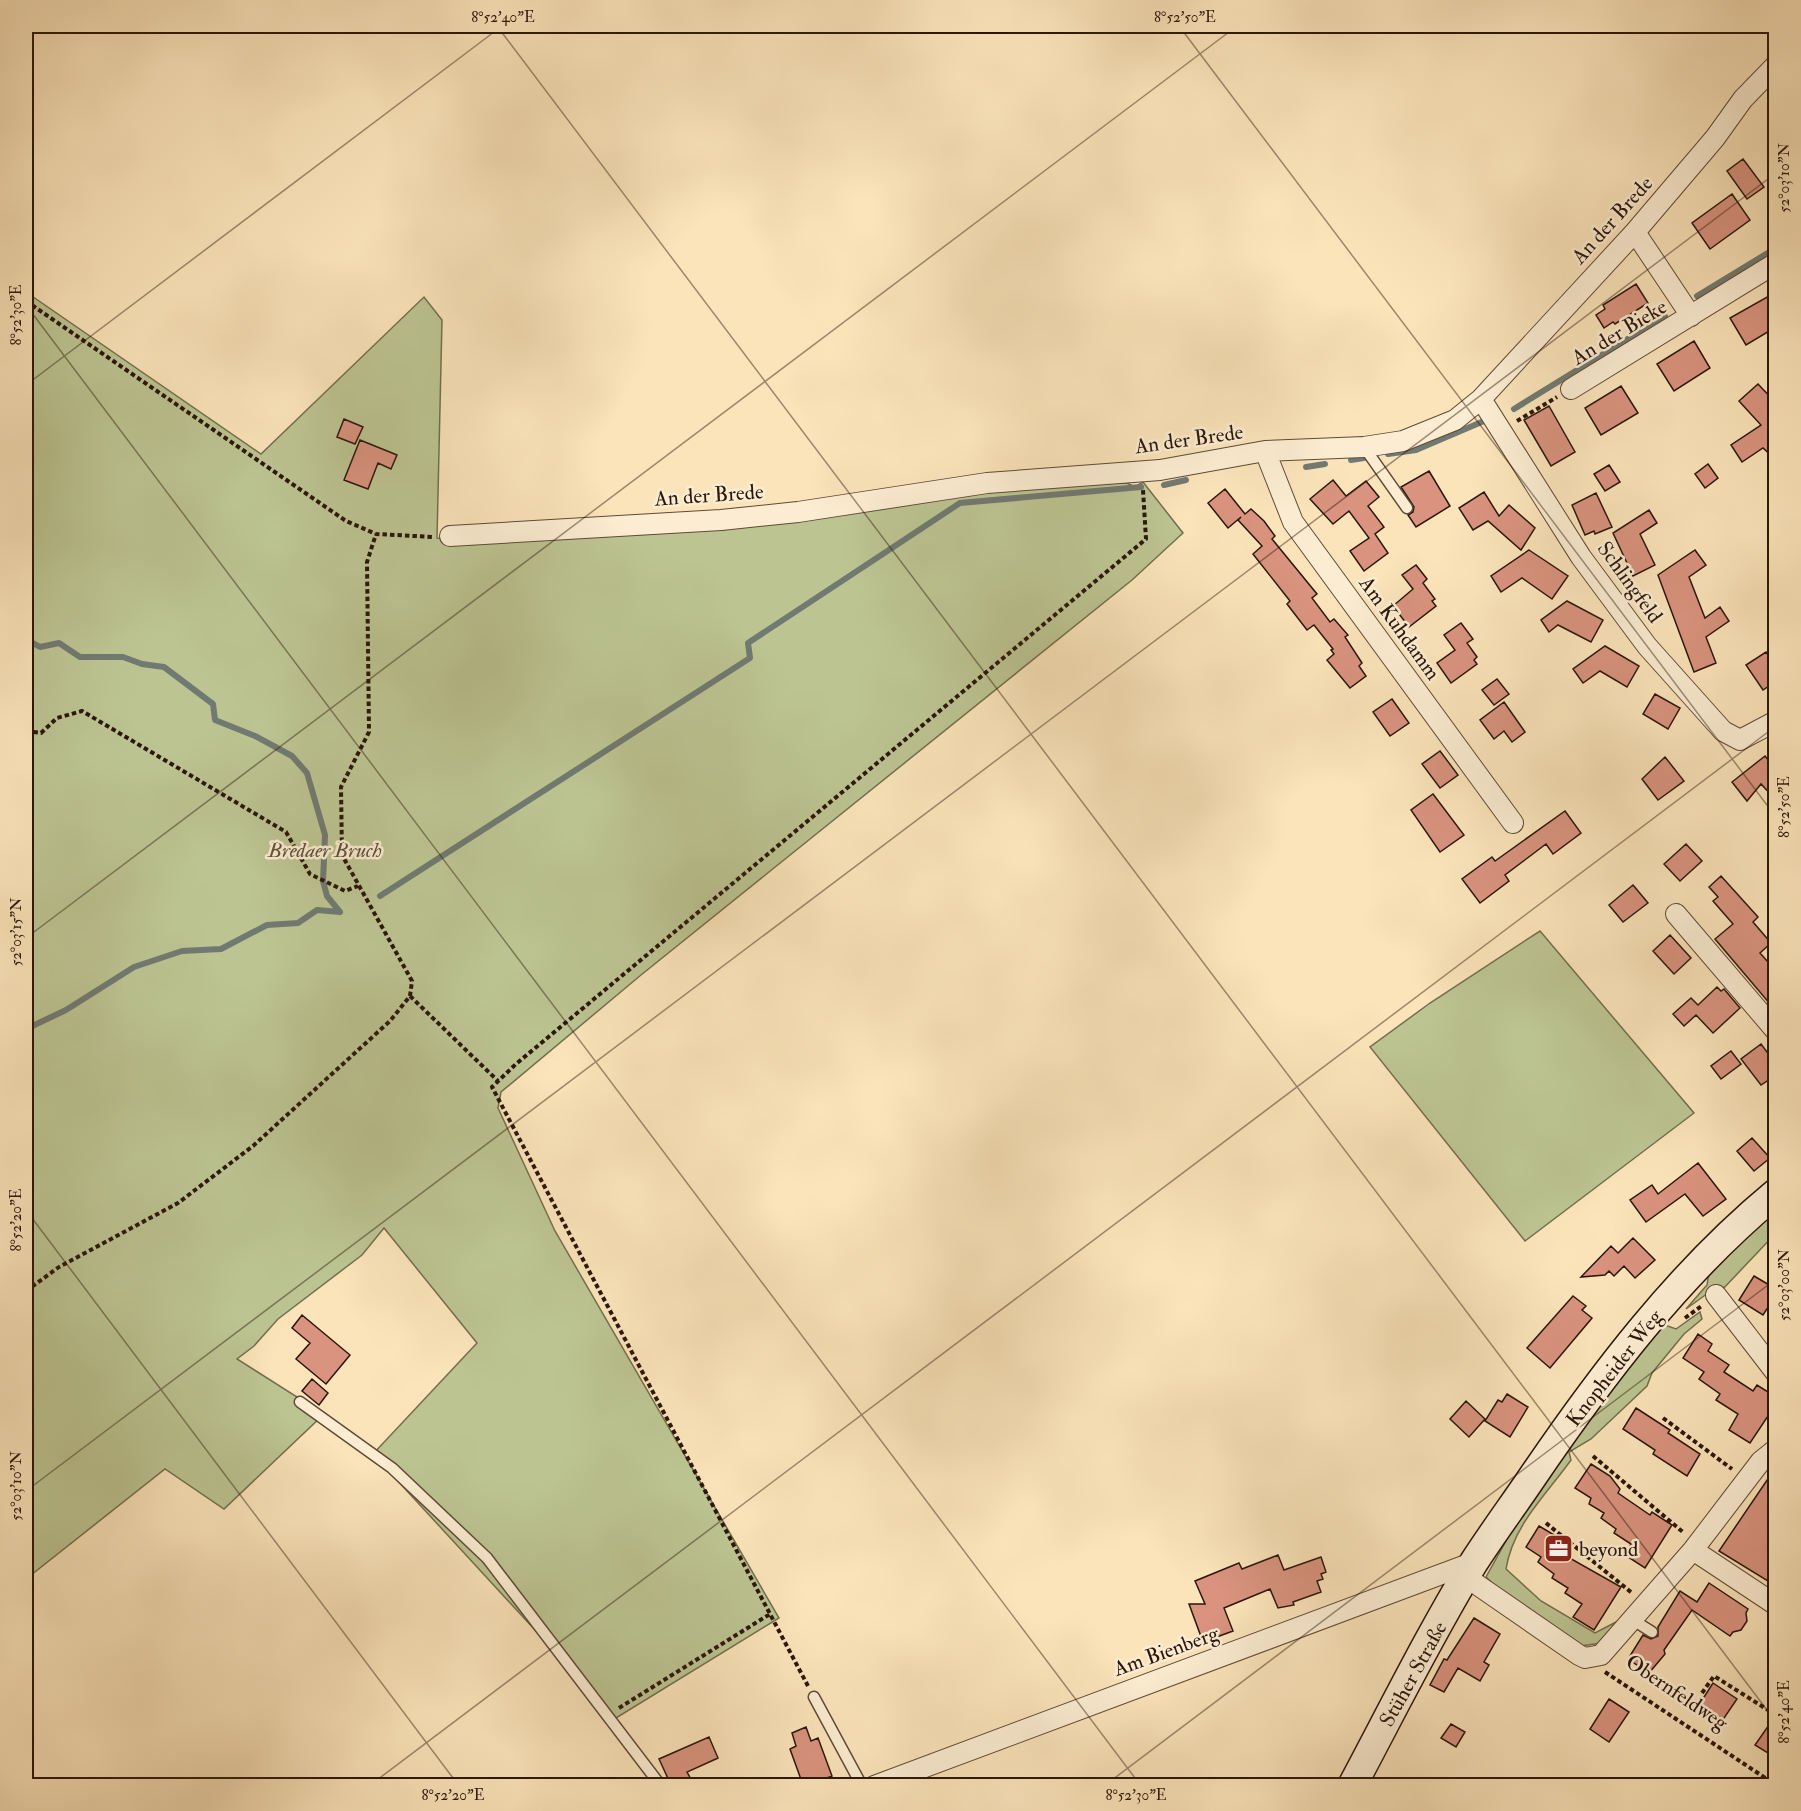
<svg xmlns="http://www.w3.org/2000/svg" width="1801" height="1811" font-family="'IM FELL Double Pica',serif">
	<rect width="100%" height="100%" fill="#fbe4ba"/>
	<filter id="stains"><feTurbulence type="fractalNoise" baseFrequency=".00333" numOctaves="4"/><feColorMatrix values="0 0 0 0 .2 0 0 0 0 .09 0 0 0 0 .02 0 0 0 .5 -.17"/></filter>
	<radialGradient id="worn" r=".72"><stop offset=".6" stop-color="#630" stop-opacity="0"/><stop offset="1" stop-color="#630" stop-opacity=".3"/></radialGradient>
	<path fill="#bcc592" stroke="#746e4e" stroke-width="1.5" d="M26,292L261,454L424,297L442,320L437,538L460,540L1078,482L1127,483L1135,487L1143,482L1183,533L1132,580L641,975L501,1092L498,1108L555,1231L779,1618L616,1718L373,1454L477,1343L384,1228L362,1255L278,1319L254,1346L237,1359L324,1414L224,1509L165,1469L26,1579Z
		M1540,931L1694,1113L1525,1241L1370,1047L1430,1003Z
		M1775,1206V1234L1722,1290L1715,1288L1686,1309L1707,1285L1709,1273Z
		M1700,1312L1702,1319L1684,1334L1652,1373L1647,1386L1591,1439L1569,1452L1571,1460C1546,1495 1513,1525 1506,1569L1541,1601L1595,1633L1620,1620L1601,1643L1581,1646L1513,1603L1486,1577L1527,1503L1646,1336L1665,1325L1676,1329Z"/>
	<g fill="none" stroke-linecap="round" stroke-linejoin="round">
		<path stroke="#717a72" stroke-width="6" d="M1697,296L1776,248
			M1514,409L1665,316
			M1388,454L1416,450L1484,421
			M1351,460L1364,458
			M1306,467L1325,464
			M1164,485L1186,480
			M26,639L40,647L59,643L80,657H123L142,664L164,667L213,704L215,720L255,736L292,756L307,773L325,835L323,881L327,896L340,912
			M380,896L750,658L748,643L960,503L1141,487
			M26,1029L66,1010L134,967L182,951L221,949L267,925L298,923L317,910L340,912"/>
	</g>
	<path fill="#d9937f" stroke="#2b160b" stroke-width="1.5" d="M1743,159L1764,187L1747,199L1727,171Z
		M1732,194L1750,220L1710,249L1692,223Z
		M1636,284L1648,303L1615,324L1613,322L1604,328L1596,315L1605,309L1603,305Z
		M1776,292V327L1746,345L1730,318Z
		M1694,341L1710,368L1674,391L1657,364Z
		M1758,384L1776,403V460L1763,448L1742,462L1731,445L1761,425L1739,401Z
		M1621,386L1638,413L1601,435L1585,408Z
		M1549,406L1575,452L1551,466L1524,420Z
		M344,419L363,427L355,444L337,437Z
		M360,440L397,455L391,469L378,463L368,489L344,480Z
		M1708,464L1718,478L1705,488L1695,474Z
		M1609,465L1620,482L1605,491L1594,474Z
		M1429,471L1450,506L1416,527L1408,515L1413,512L1414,507L1401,487Z
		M1333,480L1346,496L1366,481L1379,497L1368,506L1384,527L1375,534L1388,553L1364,571L1350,551L1369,538L1349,511L1333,524L1310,499Z
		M1225,489L1245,514L1251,509L1264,521L1275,536L1272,539L1317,594L1312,598L1330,622L1334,619L1348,635L1345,637L1362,663L1359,666L1366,676L1350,688L1327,660L1334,654L1331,650L1333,649L1314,625L1307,630L1287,604L1290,601L1253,554L1262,546L1238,520L1241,517L1228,528L1208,503Z
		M1484,492L1499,516L1509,505L1535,528L1521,550L1488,521L1473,530L1459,508Z
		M1596,493L1612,527L1595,534L1594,531L1585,535L1572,505Z
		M1649,510L1657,523L1640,534L1655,565L1633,576L1613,533Z
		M1529,550L1568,576L1552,599L1522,578L1501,592L1491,576Z
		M1695,550L1706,565L1689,577L1705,618L1720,607L1729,621L1706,637L1716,663L1694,672L1658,575Z
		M1416,565L1427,579L1423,583L1435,599L1432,601L1436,606L1409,627L1393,606L1413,589L1402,575Z
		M1567,601L1603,620L1591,642L1558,625L1549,632L1541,620Z
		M1461,623L1473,639L1467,643L1477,657L1474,660L1477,664L1451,683L1437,663L1455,650L1444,635Z
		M1605,646L1639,666L1627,687L1600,671L1583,683L1573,669Z
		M1766,652L1776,665V681L1763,690L1746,665Z
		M1497,679L1509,694L1494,705L1482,690Z
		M1655,694L1680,708L1668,729L1643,714Z
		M1392,699L1409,723L1390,736L1373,712Z
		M1504,702L1525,732L1512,742L1504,731L1494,739L1480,720Z
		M1440,751L1458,775L1440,788L1422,764Z
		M1765,756L1776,770V800L1761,784L1747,801L1732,782Z
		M1665,757L1684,781L1658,800L1642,779Z
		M1433,794L1464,835L1440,852L1411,810Z
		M1565,811L1581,833L1553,854L1546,844L1505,875L1509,881L1480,903L1462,879L1492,857L1495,861Z
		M1686,844L1702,861L1680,881L1664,864Z
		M1721,876L1758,917L1753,922L1771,943L1760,953L1776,971V1011L1715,939L1733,924L1713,901L1718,897L1709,887Z
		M1633,885L1648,903L1623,922L1609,905Z
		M1670,935L1691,958L1674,974L1653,951Z
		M1717,987L1721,991L1724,989L1740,1008L1713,1033L1696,1015L1684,1026L1673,1014L1691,998L1698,1005Z
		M1761,1044L1776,1064V1075L1761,1085L1741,1059Z
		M1731,1051L1741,1064L1721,1079L1711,1066Z
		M1752,1138L1770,1158L1754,1171L1737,1151Z
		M1698,1163L1726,1199L1703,1216L1685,1194L1646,1222L1630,1200L1652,1185L1658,1194Z
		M1633,1238L1655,1260L1635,1278L1624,1266L1614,1276L1609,1271L1605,1275L1581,1277L1611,1246L1618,1253Z
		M1754,1276L1776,1289V1295L1763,1315L1739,1300Z
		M1573,1296L1586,1306L1582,1310L1592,1318L1550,1368L1527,1348Z
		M302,1315L350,1355L326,1384L296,1359L310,1343L292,1328Z
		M1698,1334L1712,1344L1708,1351L1729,1365L1724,1372L1753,1391L1757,1385L1776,1397V1404L1750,1443L1729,1430L1738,1414L1716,1400L1720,1394L1699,1379L1704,1372L1683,1358Z
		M312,1379L328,1393L319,1405L302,1391Z
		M1507,1394L1528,1407L1510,1437L1485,1421L1498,1400L1502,1402Z
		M1466,1401L1485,1419L1469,1437L1450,1419Z
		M1636,1408L1670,1430L1668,1433L1700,1454L1687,1476L1653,1454L1655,1450L1623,1429Z
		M1591,1464L1610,1476L1620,1489L1618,1493L1650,1515L1652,1512L1672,1525L1645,1568L1625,1555L1631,1544L1614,1533L1616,1529L1601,1518L1604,1513L1589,1504L1591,1498L1575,1488Z
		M1776,1467V1586L1719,1551Z
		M1539,1526L1556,1536L1554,1540L1569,1552L1566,1556L1621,1587L1594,1630L1573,1617L1582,1604L1565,1593L1568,1588L1552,1578L1554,1574L1538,1562L1541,1557L1526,1547Z
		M1278,1555L1284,1570L1321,1557L1326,1572L1321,1574L1323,1579L1317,1581L1321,1592L1293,1602L1294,1605L1278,1608L1270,1589L1224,1608L1233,1631L1203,1642L1189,1604H1205L1195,1581L1239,1563L1242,1569Z
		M1709,1583L1748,1609L1746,1613L1747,1621L1741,1630L1733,1632L1730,1636L1692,1610L1664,1650L1665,1654L1649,1673L1628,1659L1643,1635L1651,1639L1658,1636V1627L1680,1591L1697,1602Z
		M1474,1618L1500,1634L1484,1662L1489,1665L1480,1681L1458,1668L1444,1692L1430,1685L1444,1659L1447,1660Z
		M1713,1683L1737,1699L1720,1724L1697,1708Z
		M1609,1699L1629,1712L1609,1742L1590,1729Z
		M1776,1715V1758L1755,1745Z
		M1451,1724L1465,1732L1456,1747L1441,1738Z
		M806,1727L811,1741L818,1738L832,1776L822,1780L824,1785H803L790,1749L796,1746L792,1733Z
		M709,1737L718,1758L687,1772L692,1781L682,1785H671L659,1759Z"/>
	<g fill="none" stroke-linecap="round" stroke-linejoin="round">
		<defs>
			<path id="lane" d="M1364,447L1407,508
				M300,1402L392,1468L487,1558L661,1786
				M1633,1620L1652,1632
				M814,1697L862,1786"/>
			<path id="street" d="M1635,232L1691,316
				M1571,389L1776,263
				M1481,399L1581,557L1647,646L1723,731L1740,740L1776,721
				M1265,451L1293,522L1513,823
				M450,536L721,520L798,512L987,483L1160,470L1265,451L1364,447L1403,441L1455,420L1481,399L1635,232L1715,138L1743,99L1776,65
				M1676,914L1776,1031
				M1716,1295L1776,1373
				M1693,1550L1776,1605
				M1466,1577L1579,1655L1585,1658L1601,1655L1693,1550L1761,1461L1776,1449
				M874,1786L1474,1562"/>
			<path id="secondary" d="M1352,1786C1392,1711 1430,1634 1474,1562C1492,1534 1512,1507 1531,1479C1601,1376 1679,1273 1776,1193"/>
		</defs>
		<use href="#lane" stroke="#5f4a37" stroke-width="13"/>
		<use href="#street" stroke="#5f4a37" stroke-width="22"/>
		<use href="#secondary" stroke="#2b160b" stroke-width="31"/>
		<path stroke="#2b160b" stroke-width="4" stroke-dasharray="4.5 3" stroke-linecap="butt" d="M26,301L346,521L376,534L434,537
			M1517,421L1557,397
			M26,731L41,733L57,718L82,711L286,832L310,874L345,891L358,886
			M410,996L498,1081
			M26,1291L59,1267L178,1203L253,1146L390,1021L410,996L412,981L342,855L341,787L369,732L367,562L376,534
			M1685,1318L1703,1305
			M1663,1418L1732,1469
			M1593,1456L1684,1533
			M1546,1523L1632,1593
			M1605,1672L1776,1785
			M808,1686L492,1087L516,1064L1146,539L1143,490
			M1702,1693L1714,1676L1776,1715
			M619,1708L770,1614"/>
		<use href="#lane" stroke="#fcedd2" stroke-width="10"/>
		<use href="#street" stroke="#fcedd2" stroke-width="20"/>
		<use href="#secondary" stroke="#fcedd2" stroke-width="28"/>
	</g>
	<path fill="none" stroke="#2b160b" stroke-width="1.5" stroke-opacity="0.45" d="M497,26L1776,1722M1179,26L1776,817M26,305L1141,1786M26,385L502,26M26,938L1237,26M26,1210L459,1786M26,1491L1776,173M369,1786L1776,726M1104,1786L1776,1279"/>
	<defs>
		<symbol id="office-square" viewBox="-11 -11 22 22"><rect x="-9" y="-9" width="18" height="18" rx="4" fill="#8f2418" stroke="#fcedd2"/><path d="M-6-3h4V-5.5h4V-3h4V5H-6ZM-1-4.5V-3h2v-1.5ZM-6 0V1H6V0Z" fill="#fff"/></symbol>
	</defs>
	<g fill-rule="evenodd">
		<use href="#office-square" x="1542" y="1532" width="33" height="33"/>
	</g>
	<g text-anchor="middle" stroke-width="5" stroke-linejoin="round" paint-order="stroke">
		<g font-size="21" fill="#2b160b" stroke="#fcedd2">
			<text transform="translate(1612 220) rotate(-48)" y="7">An der Brede</text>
			<text transform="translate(1619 332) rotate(-31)" y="7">An der Bieke</text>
			<text transform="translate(1189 439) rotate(-8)" y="7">An der Brede</text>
			<text transform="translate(709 495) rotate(-4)" y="7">An der Brede</text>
			<text transform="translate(1630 582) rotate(54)" y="7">Schlingfeld</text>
			<text transform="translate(1400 628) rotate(54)" y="7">Am Kuhdamm</text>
			<text transform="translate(1614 1368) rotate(-52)" y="7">Knopheider Weg</text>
			<text transform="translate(1166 1651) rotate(-20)" y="7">Am Bienberg</text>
			<text transform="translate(1413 1674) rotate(-61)" y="7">Stüher Straße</text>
			<text transform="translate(1677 1692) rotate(34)" y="7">Obernfeldweg</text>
		</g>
		<g font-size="21" font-style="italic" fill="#5e533a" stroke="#fcedd2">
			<text x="325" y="857">Bredaer Bruch</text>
		</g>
		<g font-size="21" fill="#2b160b" stroke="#fcedd2" text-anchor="start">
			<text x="1579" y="1556">beyond</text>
		</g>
	</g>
	<rect width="1801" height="1811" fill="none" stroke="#fbe4ba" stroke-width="66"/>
	<rect x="33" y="33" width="1735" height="1745" fill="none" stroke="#2b160b" stroke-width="2"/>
	<g font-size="15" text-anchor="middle" fill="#2b160b">
		<text x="503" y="22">8°52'40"E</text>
		<text x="1185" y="22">8°52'50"E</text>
		<text transform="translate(1784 178) rotate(-90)" y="5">52°03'10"N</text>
		<text transform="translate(16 315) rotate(-90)" y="5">8°52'30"E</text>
		<text transform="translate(1784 807) rotate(-90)" y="5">8°52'50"E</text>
		<text transform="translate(16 932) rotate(-90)" y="5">52°03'15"N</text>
		<text transform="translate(16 1220) rotate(-90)" y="5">8°52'20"E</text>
		<text transform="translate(1784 1285) rotate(-90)" y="5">52°03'00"N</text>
		<text transform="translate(16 1486) rotate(-90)" y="5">52°03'10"N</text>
		<text transform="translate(1784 1712) rotate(-90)" y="5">8°52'40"E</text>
		<text x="453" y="1800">8°52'20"E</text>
		<text x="1136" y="1800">8°52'30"E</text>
	</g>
	<rect width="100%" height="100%" filter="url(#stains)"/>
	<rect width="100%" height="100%" fill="url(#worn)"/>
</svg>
